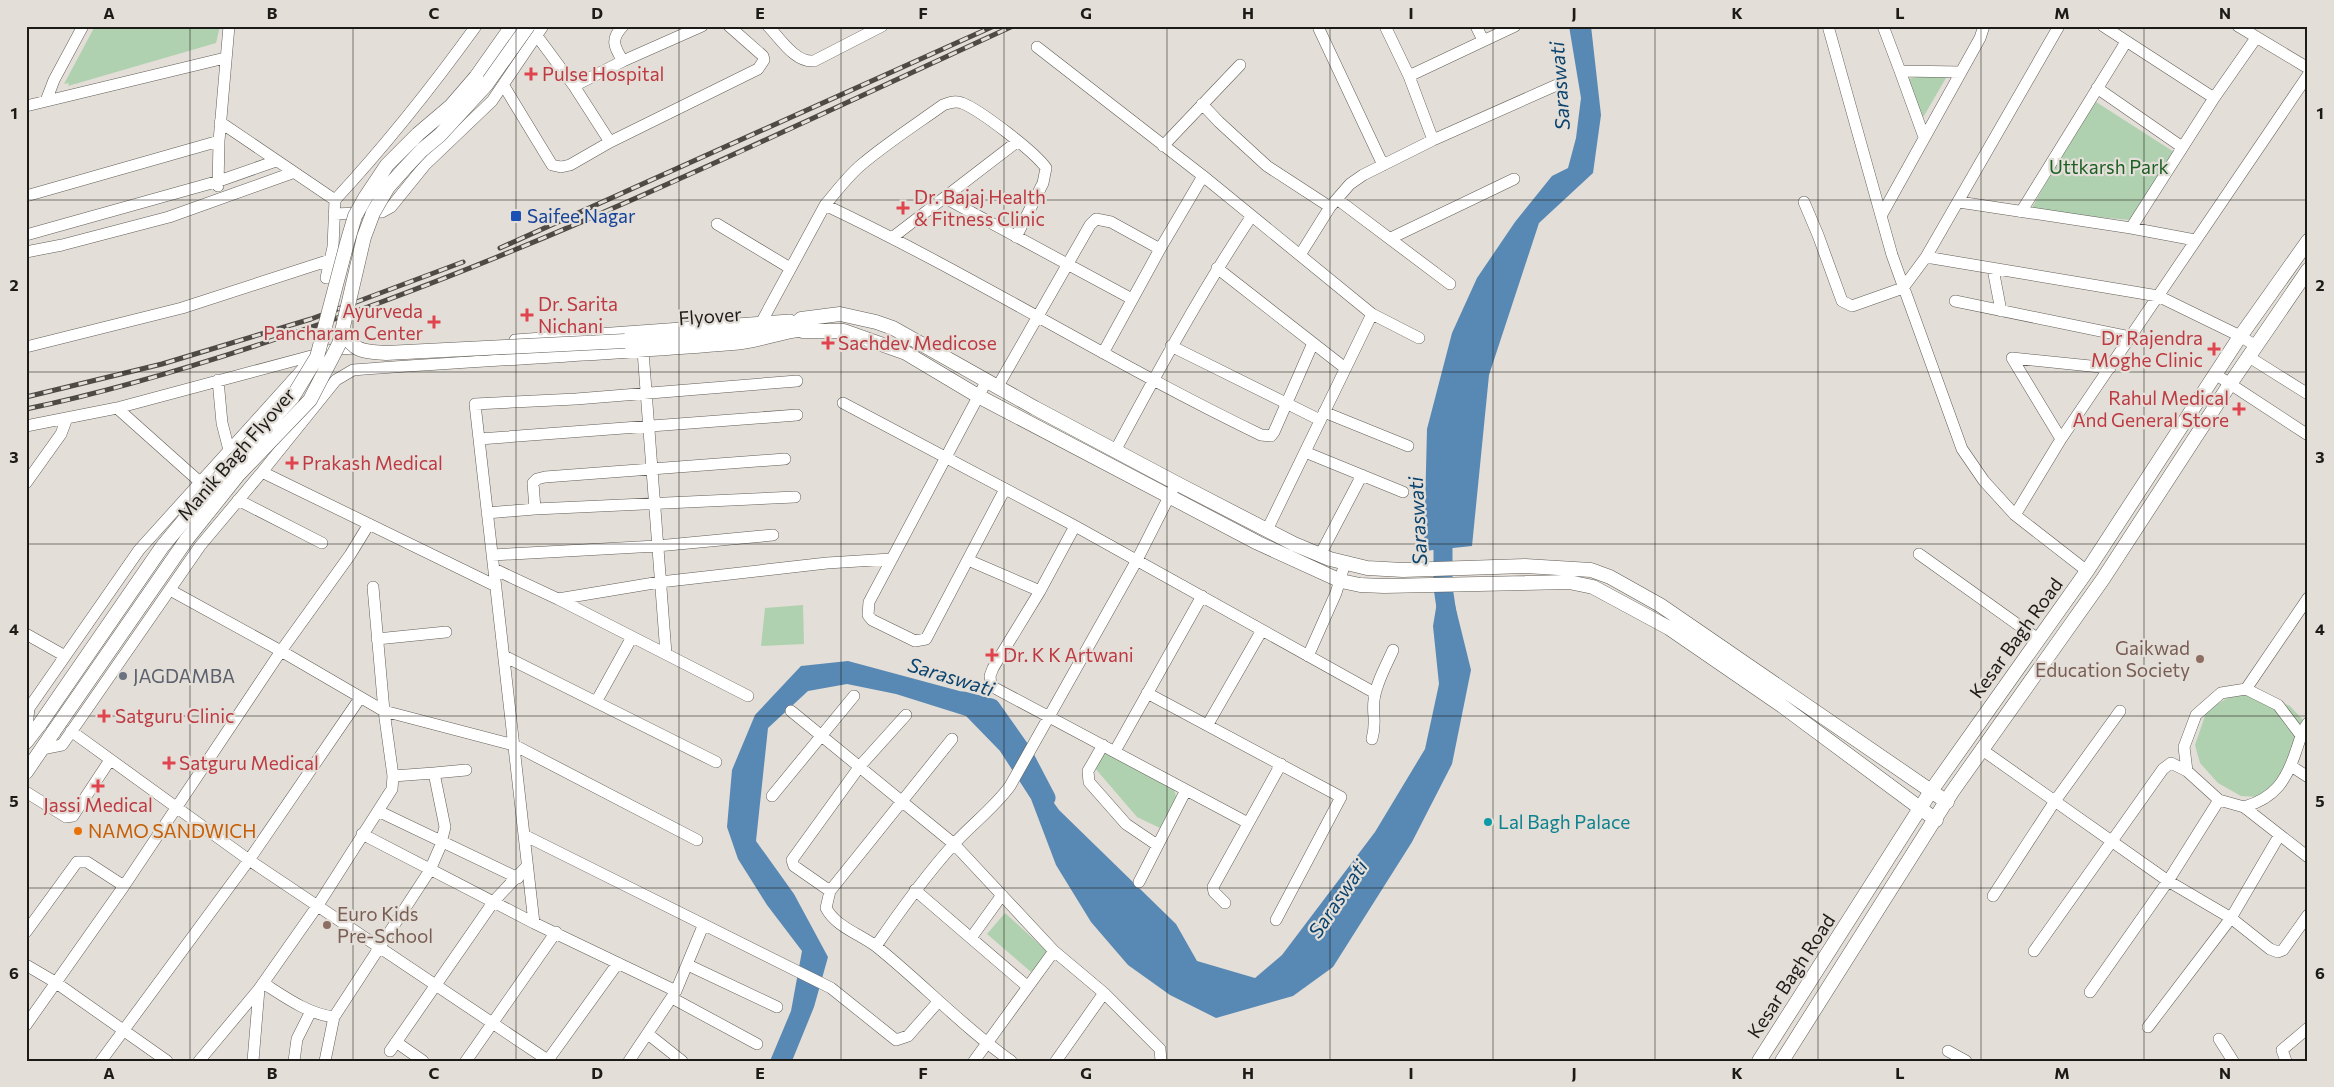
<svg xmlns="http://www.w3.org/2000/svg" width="2334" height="1087" font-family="Commissioner,sans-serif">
	<rect width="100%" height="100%" fill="#e3ded7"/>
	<path fill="#b0d1b0" d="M95,26H220L216,43L68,86L69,83L64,84Z
		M1950,71L1921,121L1907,79Z
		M2093,100L2174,152L2130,220L2030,211Z
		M803,605L804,644L761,646L765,608Z
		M2251,689L2290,706L2302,719L2308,734L2295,773L2281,791L2261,797L2241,796L2218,783L2200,763L2195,745L2207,710L2238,692Z
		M1104,750L1174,788L1176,797L1160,828L1137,817L1094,767Z
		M1005,913L1049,953L1031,972L987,934Z"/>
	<path fill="#5888b4" d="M1569,26H1591L1601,115L1593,173L1539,223L1489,375L1472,546L1424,551L1427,429L1452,333L1477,278L1515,222L1552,176L1568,168L1576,138L1581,98Z
		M1438,596L1453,597L1471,670L1452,764L1412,842L1333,967L1293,996L1216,1018L1170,995L1128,965L1091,922L1056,865L1031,799L1000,751L966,716L896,694L847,684L808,691L768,728L756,841L794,894L828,957L814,1007L792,1061H770L791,1011L802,951L767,905L738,859L727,827L732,770L755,715L801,666L848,661L978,696L1059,810L1176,924L1197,961L1255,978L1282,955L1375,832L1425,749L1439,684L1433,626Z"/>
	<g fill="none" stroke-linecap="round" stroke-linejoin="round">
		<path stroke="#5888b4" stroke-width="19" d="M1443,524V587L1448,621
			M963,701L991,708L1022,752L1046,798"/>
		<defs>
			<path id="minor" d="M623,26C610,39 614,47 623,61
				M768,26C780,38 795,63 814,61L882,26
				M1320,26L1319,29L1383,165
				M1385,26L1409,76L1433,140
				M1476,26L1483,40
				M1828,26L1892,255L1962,449L1984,481L2015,515L2087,571
				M1883,26L1900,71
				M2103,26L2214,98
				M2238,26L2308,68
				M537,36L574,86L610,142
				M1037,47L1203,176L1372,314L1419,338
				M1409,76L1515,26
				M504,86L552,165L561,167L570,165L610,142L758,69L764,60L763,56L729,26
				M574,86L623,61L702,26
				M2097,88L2182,147
				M46,101L54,80L83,26
				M1202,104L1219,122L1267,166L1330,207
				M26,106L225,58
				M220,122L335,200L333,247L326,278
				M1924,137L1900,71L1961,72
				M1163,146L1240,65
				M218,186L219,141L229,26
				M26,196L219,141
				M945,198L1132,299
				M1337,199L1450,284
				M335,200C385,146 432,87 476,26
				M1804,202L1818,235L1842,301L1852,306L1903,288L1926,257L2059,26
				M1959,202L2131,228L2195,240
				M825,205C973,275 1113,364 1261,435L1271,436L1274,432L1313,343
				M2021,212L2126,42
				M334,214L382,212L391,207L425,165L492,101L543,26
				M1881,216L1980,38L1984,26
				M717,224L790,268
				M2131,228L2214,98L2256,38
				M26,235L219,181L276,161
				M893,237L1018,141
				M1391,238L1514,179
				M26,252L62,245L169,217L292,173
				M1300,255L1330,207L1350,184L1363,175L1433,140L1559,84
				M1926,257L2158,296L2240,336L2256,346
				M1217,268L1345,368
				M1993,269L2001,311
				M1955,301L2130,337
				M761,323L825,205C836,192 848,176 861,165C887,143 915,125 943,105C949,103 955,100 962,103C980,110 1035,152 1046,168L1043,183L1016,237
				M515,340L790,320
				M1171,346L1320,420
				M26,347L182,308L330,260
				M643,351L666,654
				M1103,353L1160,249L1203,176
				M2249,357L2308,394
				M2215,374L2308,435
				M218,380L222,423L229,450
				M987,380L869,602L868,615L872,620L915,641L926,639L1005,489
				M998,386L1090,225L1096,219L1111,222L1160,249
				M843,403L1075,526L1375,693
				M117,408L201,483
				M1324,412L1408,446
				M26,426L117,408L315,355
				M479,439L797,415
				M2061,439L2012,358L2110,368
				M1115,451C1158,371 1201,292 1251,217
				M1305,452L1403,492
				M262,472L496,586
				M26,483L61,434L67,418
				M238,500L322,543
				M535,509L533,483L537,479L545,477L785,459
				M487,513L535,509L795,497
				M2015,515L2061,439L2308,75
				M1075,526L1040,591L993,668L990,676L991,686L1248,823
				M1267,530L1372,314
				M1919,554L2038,639
				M492,555L657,546L773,535
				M1320,555L1362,475
				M968,560L1040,591
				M494,569L558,599L748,696
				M170,590L281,651L384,711L514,745L697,840
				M558,599L660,582L827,563L891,559
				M26,634L65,656
				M377,639L446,632
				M504,656L716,762
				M1308,656L1336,593L1345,563
				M2246,689L2308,598
				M1147,693L1341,797L1276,920
				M596,702L632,637
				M791,711L954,844L1054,951L1104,993L1160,1049L1161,1061
				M1208,724L1262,630
				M71,731L249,860L549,1061
				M26,736L29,708L139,550L315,355L335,349L361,348
				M952,739L830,891L826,908C836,927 860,934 877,947C923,984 963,1027 1011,1061
				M1372,739C1377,721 1372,715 1374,700C1376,683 1386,666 1393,650
				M1103,745L1088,771L1089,782L1126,824L1157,845
				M42,749L62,745L200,546L262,472L336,380L353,370C482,360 610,355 739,344C761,342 780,333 802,331
				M1981,749L2168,881L2231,918L2270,949L2278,952L2283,950L2308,915
				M1115,751L1202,596
				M2291,766L2308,777
				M2187,771L2184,747L2196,715L2221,693L2246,689L2278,705L2300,734
				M434,773L466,770
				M26,792L66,817L73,816L110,760
				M772,796L854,696
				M2244,807C2275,798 2286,781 2296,751C2300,740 2301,732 2308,723
				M378,811L518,878
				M362,834L534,923L676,991
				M524,835L831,988L896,1040L908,1036L938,1002
				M1139,882L1186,790
				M915,890L1028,987
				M830,891L794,866L792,860L860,766L906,715
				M1993,896L2055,801L2120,711
				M1225,903L1214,892L1213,887L1281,764
				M534,923L475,404L576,399L797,381
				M26,932L77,862H87L124,886
				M971,938L1002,895
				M876,946C900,911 925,876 953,845C971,825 994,808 1010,786L1137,560L1176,483
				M2034,951L2163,769L2171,763L2187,771L2219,800L2244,807L2308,857
				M26,965L55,982L167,1061
				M688,965L777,1007
				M263,983C285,997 308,1014 334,1017L430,870L440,847L445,827L434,773L393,776
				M2090,992L2168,881L2219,800
				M672,998L757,1044
				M26,1025L124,886L281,651L350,555L369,524
				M2148,1027L2231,918L2279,836
				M648,1034L682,1061
				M2219,1039L2233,1061
				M396,1042L423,1061
				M390,1051L494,901L527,866
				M1948,1051L1966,1061
				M548,1060L618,963
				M101,1061L249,860L360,698
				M199,1061L259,989L318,905L392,789L393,776L384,711L373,587
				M253,1061L259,989
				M294,1061L297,1039L311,1011
				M325,1061L334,1017
				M466,1061L556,932
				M629,1061L676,991L703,926
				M974,1061L1054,951
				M1056,1061L1104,993
				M2286,1061L2282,1050L2308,1028"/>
			<path id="major" d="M476,77L512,26
				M797,324L802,331H844L906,353L978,396L1258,543L1341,581L1360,585L1384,586L1569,582L1593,587L1669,628L1781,705L1936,820
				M625,341C654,339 787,336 801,319L840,314L876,322L893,328L1035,408L1176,483L1294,544L1330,559L1367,568L1403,570L1525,566L1591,570L1610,577L1660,605L1947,802
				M26,742L40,724
				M26,772L54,731
				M1759,1061L1931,791L2087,571L2237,341L2308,241
				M1782,1061L1952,792L2103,579L2230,384L2308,270"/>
		</defs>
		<use href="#minor" stroke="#625e57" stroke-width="12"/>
		<use href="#major" stroke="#625e57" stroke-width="15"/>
		<use href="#minor" stroke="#fff" stroke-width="11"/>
		<use href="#major" stroke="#fff" stroke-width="14"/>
		<defs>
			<path id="rail" d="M500,248L994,26
				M26,397L162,364L311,319L463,262
				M26,409C108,392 188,368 267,342C524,258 768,138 1013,26"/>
		</defs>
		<use href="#rail" stroke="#4e4b47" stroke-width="5"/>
		<use href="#rail" stroke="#e3ded7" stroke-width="3" stroke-dasharray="9" stroke-linecap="butt"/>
		<defs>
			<path id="major-bridge" d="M343,332C356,353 363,351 386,353L625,341
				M40,724L162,547L228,467L292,398L317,357L347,243L355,216L365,198L387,165L418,134L451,106L476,77
				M54,731L187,539L238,475L310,400L339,344L364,237L373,213L388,187L405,168L422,150L440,135L486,85L528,26"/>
		</defs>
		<use href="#major-bridge" stroke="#625e57" stroke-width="15" stroke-linecap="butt"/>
		<use href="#major-bridge" stroke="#fff" stroke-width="14"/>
	</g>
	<path fill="none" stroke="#1d1b18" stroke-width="1" stroke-opacity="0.55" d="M190,26V1061M353,26V1061M516,26V1061M679,26V1061M841,26V1061M1004,26V1061M1167,26V1061M1330,26V1061M1493,26V1061M1655,26V1061M1818,26V1061M1981,26V1061M2144,26V1061M26,200H2308M26,372H2308M26,544H2308M26,716H2308M26,888H2308"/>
	<g fill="#e0444e" stroke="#e3ded7" stroke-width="2">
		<path d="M528.5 66.5h5v5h5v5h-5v5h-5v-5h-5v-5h5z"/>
		<path d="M900.5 200.5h5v5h5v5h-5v5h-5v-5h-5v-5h5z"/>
		<path d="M524.5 307.5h5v5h5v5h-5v5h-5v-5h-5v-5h5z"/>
		<path d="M431.5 314.5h5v5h5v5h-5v5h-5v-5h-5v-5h5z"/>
		<path d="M825.5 335.5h5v5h5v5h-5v5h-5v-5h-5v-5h5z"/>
		<path d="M2211.5 341.5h5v5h5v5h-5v5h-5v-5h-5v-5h5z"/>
		<path d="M2236.5 401.5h5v5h5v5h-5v5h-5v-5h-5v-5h5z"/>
		<path d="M289.5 455.5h5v5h5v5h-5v5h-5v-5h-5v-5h5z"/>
		<path d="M989.5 647.5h5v5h5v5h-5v5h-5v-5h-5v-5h5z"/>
		<path d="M101.5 708.5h5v5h5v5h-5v5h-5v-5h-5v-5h5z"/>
		<path d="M166.5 755.5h5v5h5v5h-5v5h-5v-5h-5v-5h5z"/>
		<path d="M95.5 778.5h5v5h5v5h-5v5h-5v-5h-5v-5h5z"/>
	</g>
	<rect fill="#1a4fb4" stroke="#e3ded7" stroke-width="2" x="510" y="210" width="12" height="12" rx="2.5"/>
	<g fill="#8d6e63" stroke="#e3ded7" stroke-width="2">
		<circle cx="2200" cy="659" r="5"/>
		<circle cx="327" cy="925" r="5"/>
	</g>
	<circle fill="#6b7280" stroke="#e3ded7" stroke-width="2" cx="123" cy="676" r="5"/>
	<circle fill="#0f9aa8" stroke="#e3ded7" stroke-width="2" cx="1488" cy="822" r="5"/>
	<circle fill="#e8710a" stroke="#e3ded7" stroke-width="2" cx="78" cy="831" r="5"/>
	<g text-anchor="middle" stroke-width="4.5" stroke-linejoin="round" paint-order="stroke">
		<g font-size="19" fill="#be3a42" stroke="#e3ded7" text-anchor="start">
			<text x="542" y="81">Pulse Hospital</text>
			<text x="914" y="204">Dr. Bajaj Health<tspan x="914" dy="22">&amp; Fitness Clinic</tspan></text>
			<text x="538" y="311">Dr. Sarita<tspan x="538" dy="22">Nichani</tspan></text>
			<text x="423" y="318" text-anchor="end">Ayurveda<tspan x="423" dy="22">Pancharam Center</tspan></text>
			<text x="2203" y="345" text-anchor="end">Dr Rajendra<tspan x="2203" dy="22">Moghe Clinic</tspan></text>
			<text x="838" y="350">Sachdev Medicose</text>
			<text x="2229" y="405" text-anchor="end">Rahul Medical<tspan x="2229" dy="22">And General Store</tspan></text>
			<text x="302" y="470">Prakash Medical</text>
			<text x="1003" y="662">Dr. K K Artwani</text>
			<text x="115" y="723">Satguru Clinic</text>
			<text x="179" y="770">Satguru Medical</text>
			<text x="98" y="812" text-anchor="middle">Jassi Medical</text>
		</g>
		<g font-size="19" fill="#1d6024" stroke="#e3ded7">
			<text x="2109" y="174">Uttkarsh Park</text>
		</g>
		<g font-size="19" fill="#164399" stroke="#e3ded7" text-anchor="start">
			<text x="527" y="223">Saifee Nagar</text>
		</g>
		<g font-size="19" fill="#1d1b18" stroke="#e3ded7">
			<text transform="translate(710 316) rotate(-4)" y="7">Flyover</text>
			<text transform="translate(236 454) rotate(-49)" y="7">Manik Bagh Flyover</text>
			<text transform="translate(2016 638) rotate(-54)" y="7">Kesar Bagh Road</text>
			<text transform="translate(1791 976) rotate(-57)" y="7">Kesar Bagh Road</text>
		</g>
		<g font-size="19" fill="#785e54" stroke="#e3ded7" text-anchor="end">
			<text x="2190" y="655">Gaikwad<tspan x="2190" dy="22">Education Society</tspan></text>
			<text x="337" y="921" text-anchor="start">Euro Kids<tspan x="337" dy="22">Pre-School</tspan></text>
		</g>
		<g font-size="19" fill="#5b616d" stroke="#e3ded7" text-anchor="start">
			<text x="133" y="683">JAGDAMBA</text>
		</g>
		<g font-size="19" fill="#0d838f" stroke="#e3ded7" text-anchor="start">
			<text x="1498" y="829">Lal Bagh Palace</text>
		</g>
		<g font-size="19" fill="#c56008" stroke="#e3ded7" text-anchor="start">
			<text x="88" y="838">NAMO SANDWICH</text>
		</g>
		<g font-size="20" font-style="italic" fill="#0a436e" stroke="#e3ded7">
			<text transform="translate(1560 86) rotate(-94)" y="7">Saraswati</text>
			<text transform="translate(1418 521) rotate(-93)" y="7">Saraswati</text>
			<text transform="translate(951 677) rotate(17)" y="7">Saraswati</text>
			<text transform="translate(1338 899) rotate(-56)" y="7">Saraswati</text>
		</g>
	</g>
	<rect width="2334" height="1087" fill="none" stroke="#e3ded7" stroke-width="55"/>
	<rect x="28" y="28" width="2278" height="1032" fill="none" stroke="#1d1b18" stroke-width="2"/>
	<g font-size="16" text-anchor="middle" font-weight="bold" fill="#1d1b18">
		<text x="109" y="19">A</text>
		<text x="272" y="19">B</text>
		<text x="434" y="19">C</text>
		<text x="597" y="19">D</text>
		<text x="760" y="19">E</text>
		<text x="923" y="19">F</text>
		<text x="1086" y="19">G</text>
		<text x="1248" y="19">H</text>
		<text x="1411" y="19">I</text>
		<text x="1574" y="19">J</text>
		<text x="1737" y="19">K</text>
		<text x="1900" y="19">L</text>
		<text x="2062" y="19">M</text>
		<text x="2225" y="19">N</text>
		<text x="14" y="119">1</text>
		<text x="2320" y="119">1</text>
		<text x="14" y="291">2</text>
		<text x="2320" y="291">2</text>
		<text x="14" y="463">3</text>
		<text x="2320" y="463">3</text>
		<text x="14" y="635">4</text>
		<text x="2320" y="635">4</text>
		<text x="14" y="807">5</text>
		<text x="2320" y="807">5</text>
		<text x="14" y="979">6</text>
		<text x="2320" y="979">6</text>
		<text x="109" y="1079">A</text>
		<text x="272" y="1079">B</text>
		<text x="434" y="1079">C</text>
		<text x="597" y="1079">D</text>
		<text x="760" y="1079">E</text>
		<text x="923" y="1079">F</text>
		<text x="1086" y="1079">G</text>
		<text x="1248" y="1079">H</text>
		<text x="1411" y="1079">I</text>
		<text x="1574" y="1079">J</text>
		<text x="1737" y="1079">K</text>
		<text x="1900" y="1079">L</text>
		<text x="2062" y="1079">M</text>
		<text x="2225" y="1079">N</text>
	</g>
</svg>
